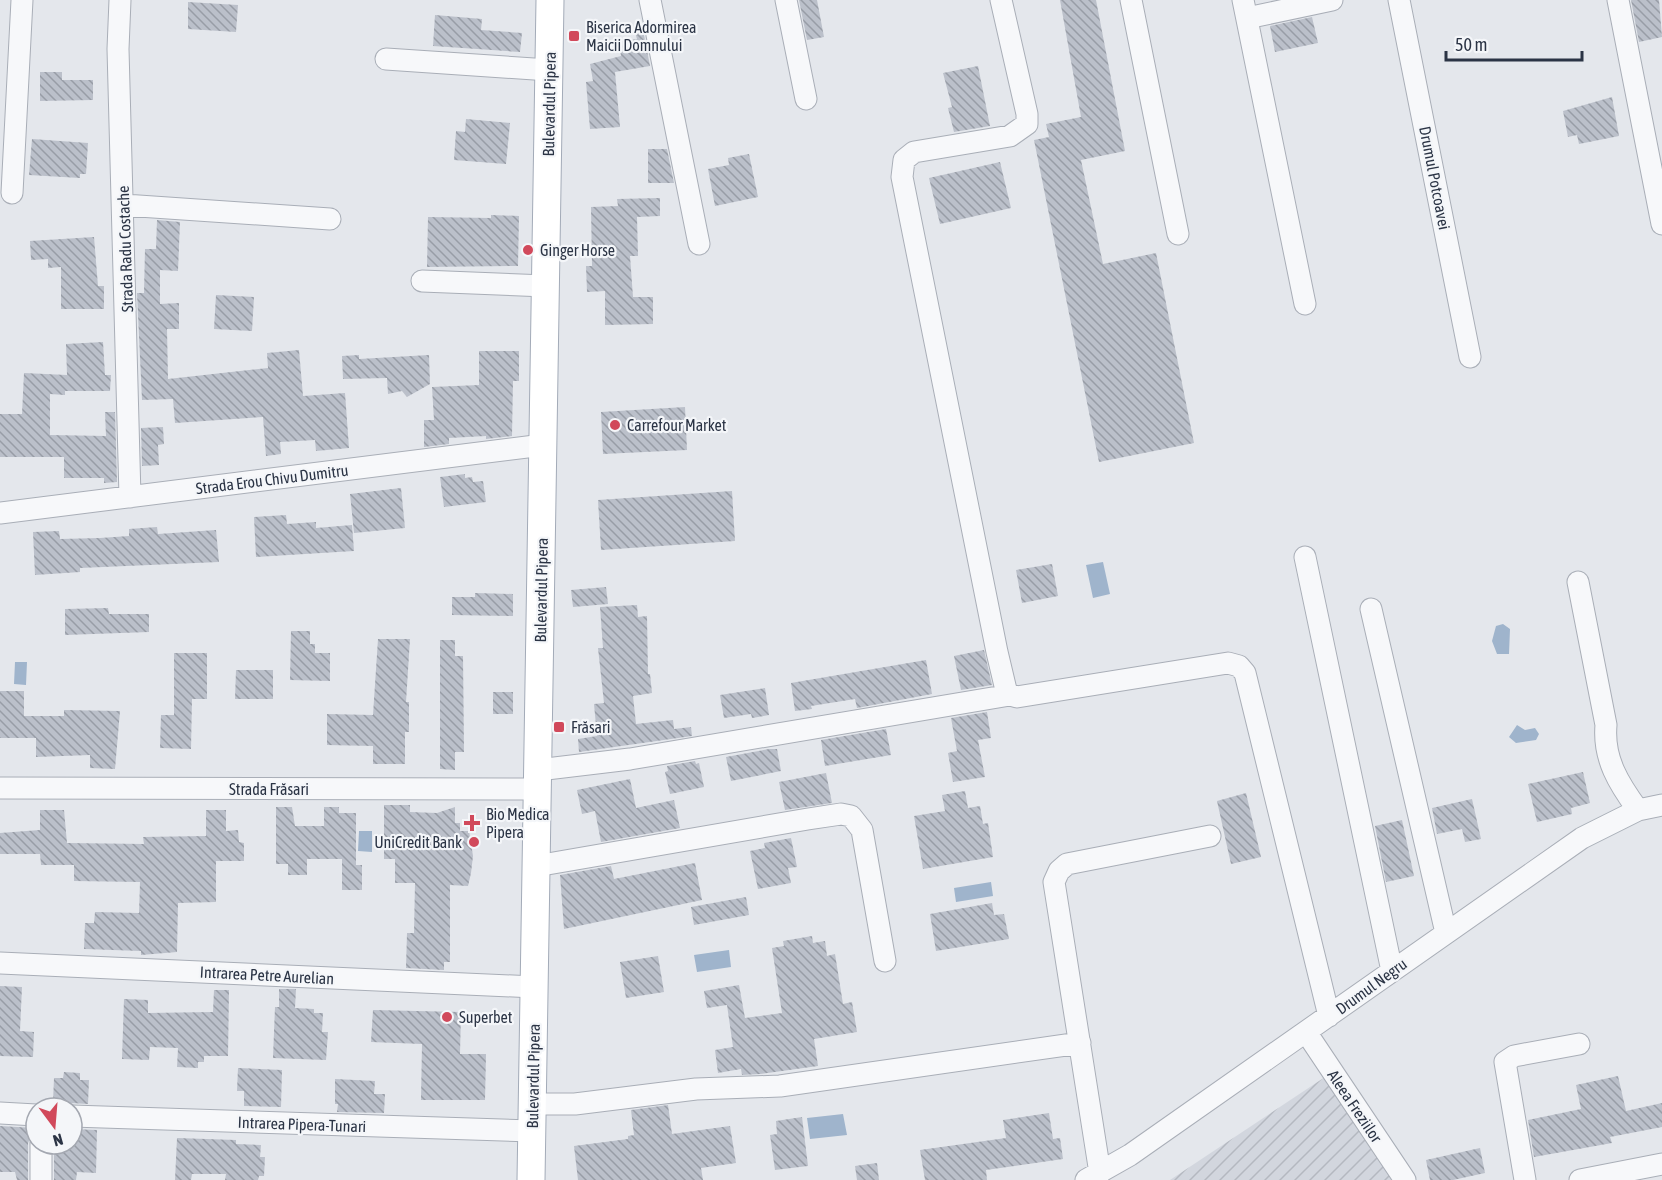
<svg xmlns="http://www.w3.org/2000/svg" width="1662" height="1180" font-family="'Asap Condensed',sans-serif">
	<defs>
		<pattern id="industrial-furrows" width="10" height="10" patternUnits="userSpaceOnUse" patternTransform="scale(1.5)"><rect width="10" height="10" fill="#d2d6de"/><path d="M-1 1l2-2M0 10L10 0M9 11l2-2" fill="none" stroke="#b4b8c0"/></pattern>
		<pattern id="building-back-hatch" width="6" height="6" patternUnits="userSpaceOnUse" patternTransform="scale(1.5)"><rect width="6" height="6" fill="#bbc0ca"/><path d="M-1 5l2 2M0 0l6 6M5-1l2 2" fill="none" stroke="#989da6"/></pattern>
	</defs>
	<rect width="100%" height="100%" fill="#e4e7ec"/>
	<path fill="url(#industrial-furrows)" d="M1325,1077L1392,1180H1170Z"/>
	<path fill="#9fb4cc" d="M1103,562L1110,594L1093,598L1086,565Z
		M1503,624L1510,629L1509,654H1497L1492,641L1496,626Z
		M15,662H27L26,685L14,684Z
		M1517,725L1525,730L1535,728L1539,734L1536,740L1516,743L1509,737Z
		M359,831H372V852L358,851Z
		M991,882L993,896L956,902L954,888Z
		M729,950L731,967L697,972L694,955Z
		M843,1114L847,1135L810,1139L807,1118Z"/>
	<path fill="url(#building-back-hatch)" d="M799,0H817L824,37L807,40Z
		M1060,0H1096L1125,151L1081,160L1103,264L1156,253L1194,443L1099,462L1034,140L1049,137L1046,124L1081,117Z
		M1631,0H1659L1662,37L1639,42Z
		M188,2L238,5L236,32L188,29Z
		M435,15L482,19L481,30L522,33L520,52L433,46Z
		M1312,17L1318,43L1275,52L1270,26Z
		M643,30L650,66L615,72L620,127L590,129L586,82L593,81L590,64L621,56L619,42L637,39L635,32Z
		M978,66L990,126L954,132L948,108L952,107L943,73Z
		M40,72H62V80H93V100L40,101Z
		M1612,97L1619,136L1579,144L1577,135L1568,137L1563,111Z
		M466,119L510,123L506,164L454,160L456,131L465,132Z
		M32,139L88,143L86,174H80V178L29,175Z
		M648,149H667L674,183H648Z
		M749,154L758,197L715,206L708,169L729,165L728,158Z
		M1000,162L1011,208L940,224L929,178Z
		M660,198V216L637,217L638,256H630L633,297H653V324L605,325V291L587,292L586,266H592L591,207L618,206L617,199Z
		M491,215L519,216L518,266L427,267L428,217L491,218Z
		M157,220L180,222L178,271L160,270V304L179,303V329H167L168,379L268,368L267,353L299,350L303,396L345,393L349,448L316,451L315,440L280,442L281,454L266,456L263,417L175,423L173,399L142,400L137,293H144L145,249H156Z
		M94,237L98,286H104V309H61V267L48,268V259L31,260L30,241Z
		M216,295L254,297L252,331L214,329Z
		M103,342L105,375H111L110,391H65V395L50,394V435L106,436L105,412H115L117,482L104,483V478H64V457H0V414H22L24,373L67,375L66,344Z
		M479,351H519V381H513L512,436L486,439V436L449,438V444L424,447V420H434L432,387L479,385Z
		M359,355V359L429,355L430,384L407,397L402,391L388,394L387,378L343,379L342,356Z
		M685,407L687,450L603,454L601,412Z
		M163,427L164,444L158,445L159,465L142,466L141,428Z
		M465,474V478L472,477L473,482L483,481L486,502L444,507L440,477Z
		M401,488L405,528L354,533L350,494Z
		M732,491L735,541L601,550L598,500Z
		M286,515L287,524L316,522V528L352,525L354,551L256,557L254,517Z
		M157,527L158,534L216,530L219,562L80,568V572L35,575L33,532L59,531L60,539L100,538L129,536V529Z
		M1052,564L1058,596L1022,603L1016,570Z
		M606,587L608,604L573,607L571,590Z
		M475,593L513,594V616L452,615V597H475Z
		M637,605L638,617L647,616L648,674H650L652,693L633,696L636,724L673,720L674,729L691,727L692,736L579,752L578,739L597,736L594,704L604,703L598,648H603L600,607Z
		M108,608L109,614H149V632L65,635V609Z
		M291,631H310V644H315V653H330V681L290,680Z
		M378,639H410L406,702H409V732H405V764H373V746L327,745V714L373,715Z
		M440,640H455V656H463L464,752H455V770L440,769Z
		M984,650L992,685L961,690L954,656Z
		M174,653H207V699H192L191,749L160,748L161,715H174Z
		M926,660L932,694L857,708L855,699L811,706L812,709L795,711L791,683Z
		M236,670H273V699H235Z
		M765,688L769,715L752,718L751,714L724,718L720,695Z
		M0,691H24V716H64V710L120,711L115,769L90,768V755L36,757V738H0Z
		M493,692H513V714H493Z
		M987,712L991,738L978,740L985,777L953,782L948,753L957,751L951,718Z
		M886,729L891,755L825,766L821,740Z
		M769,749H777L781,771L731,781L726,757Z
		M695,761L696,764L699,763L704,787L670,794L665,772L668,771L667,766Z
		M1583,772L1590,803L1571,808L1572,814L1537,822L1528,784Z
		M826,773L832,803L785,810L779,782Z
		M630,779L636,808L674,800L680,828L601,842L595,811L582,814L577,790Z
		M965,791L968,808L980,806L983,824L988,823L993,857L923,869L914,816L945,811L942,795Z
		M1246,793L1261,857L1231,864L1217,801Z
		M1472,799L1481,839L1465,842L1462,829L1437,834L1432,808Z
		M384,805H410V812L437,813L455,807V823H460V831H469L473,856L471,873L468,886L450,885V962H444V970L406,968L407,933H414L415,883H395V859H384Z
		M276,807H292L295,826H324V807H339V813H356V865H362V890H342V859H307V875H288V864H276Z
		M40,810H64L67,843L144,844L143,837L206,836V810H226V831L238,830L239,842L244,843V861H216V902L178,903L177,952L141,955V951L84,949L85,923H94L95,912L139,913L140,882L74,881V865H41L40,854H0V833L40,830Z
		M1402,820L1414,876L1386,882L1375,826Z
		M791,838L797,867L788,868L791,883L758,889L750,851L765,848L764,843Z
		M695,863L702,900L564,929L560,875L611,866L614,879Z
		M746,897L749,915L694,925L691,907Z
		M992,903L994,915L1004,914L1009,939L936,951L930,914Z
		M812,936L813,943L825,941L827,956L835,954L843,1004L852,1002L857,1032L814,1039L818,1066L760,1074L742,1075L741,1069L718,1073L715,1050L733,1047L727,1005L707,1008L704,991L739,985L745,1018L782,1013L772,948L784,946L783,941Z
		M658,956L664,992L626,998L620,962Z
		M0,986L22,987L20,1031L34,1032L33,1057L0,1056Z
		M279,989H296L295,1008L314,1009V1013H323L322,1032H328L326,1060L273,1058L275,1007H279Z
		M214,990H229L228,1056H204V1062H198V1068L177,1067L178,1048L150,1047L149,1060L122,1059L124,999L148,1000V1013L213,1012Z
		M373,1010L461,1012L460,1054H486L485,1100H421L422,1044L371,1042Z
		M238,1068L282,1070L281,1107L244,1106V1091H237Z
		M64,1072L80,1073V1080H89L88,1104L53,1102L54,1078H63Z
		M1618,1076L1626,1111L1662,1103V1127L1610,1137L1612,1143L1534,1157L1528,1120L1581,1109L1576,1085Z
		M335,1079L375,1081L374,1094H385L384,1113L337,1112L338,1104H335Z
		M668,1105L672,1134L730,1126L736,1163L701,1168L703,1180H578L574,1146L628,1139V1136L634,1135L631,1110Z
		M1049,1113L1053,1139L1060,1138L1063,1159L986,1170L987,1180H925L920,1150L1006,1138L1003,1120Z
		M802,1117L808,1166L775,1170L770,1135L777,1134L776,1121Z
		M0,1126L35,1128L28,1143V1180H17L15,1172H0Z
		M72,1129L97,1130L96,1173L77,1172L76,1180H54V1144H72Z
		M177,1138L236,1140V1144L261,1145L260,1157H265L264,1176H259L258,1180H225L226,1174H192L191,1180H175Z
		M1480,1148L1485,1173L1453,1180H1430L1426,1160Z
		M877,1163L879,1180H857L855,1166Z"/>
	<g fill="none" stroke-linecap="round" stroke-linejoin="round">
		<defs>
			<path id="minor" d="M120,0L118,49L130,497
				M650,0L699,244
				M786,0L806,99
				M1001,0L1027,114V124L1010,136L914,152L904,160L902,177L997,652L1006,690L1010,695
				M1131,0L1178,234
				M1243,0L1305,304
				M1399,0L1470,357
				M1618,0L1662,224
				M1247,18L1332,0
				M386,59L549,70
				M12,193L22,0
				M124,205L330,219
				M422,281L546,286
				M0,513L543,445
				M1305,557L1392,971
				M1578,582L1606,725C1603,759 1619,784 1638,810
				M1371,609L1446,933
				M538,770L630,759L1010,695L1017,697L1228,663L1239,666L1245,673L1329,1016
				M0,788L538,789
				M536,866L808,819L841,814L851,816L862,830L885,961
				M0,963L534,987
				M1306,1032L1405,1180
				M532,1104H575L696,1089L780,1086L1080,1043
				M0,1113L36,1115
				M72,1116L532,1131
				M1100,1173L1054,882L1059,871L1067,864L1210,836
				M41,1180V1144
				M1086,1180L1130,1155L1582,838L1638,810L1662,805
				M1525,1180L1505,1062L1514,1056L1579,1044
				M1580,1180L1662,1164"/>
			<path id="major" d="M531,1180L550,0"/>
		</defs>
		<use href="#minor" stroke="#a9aeb7" stroke-width="23"/>
		<use href="#major" stroke="#a3abb8" stroke-width="29"/>
		<use href="#minor" stroke="#f7f8fa" stroke-width="21"/>
		<use href="#major" stroke="#fff" stroke-width="27"/>
	</g>
	<g fill="#d1495b" stroke="#f4f6f9" stroke-width="2">
		<rect x="568" y="30" width="12" height="12" rx="3"/>
		<circle cx="528" cy="250" r="6"/>
		<circle cx="615" cy="425" r="6"/>
		<rect x="553" y="721" width="12" height="12" rx="3"/>
		<path d="M469 814h6v6h6v6h-6v6h-6v-6h-6v-6h6z"/>
		<circle cx="474" cy="842" r="6"/>
		<circle cx="447" cy="1017" r="6"/>
	</g>
	<g text-anchor="middle" stroke-width="4.5" stroke-linejoin="round" paint-order="stroke">
		<g font-size="16" fill="#2b3445" stroke="#f4f6f9" text-anchor="start">
			<text x="586" y="33">Biserica Adormirea<tspan x="586" dy="18">Maicii Domnului</tspan></text>
			<text x="540" y="256">Ginger Horse</text>
			<text x="627" y="431">Carrefour Market</text>
			<text x="571" y="733">Frăsari</text>
			<text x="486" y="820">Bio Medica<tspan x="486" dy="18">Pipera</tspan></text>
			<text x="462" y="848" text-anchor="end">UniCredit Bank</text>
			<text x="459" y="1023">Superbet</text>
		</g>
		<g font-size="16" fill="#2b3445" stroke="#f4f6f9">
			<text transform="translate(549 104) rotate(-89)" y="6">Bulevardul Pipera</text>
			<text transform="translate(1435 178) rotate(79)" y="6">Drumul Potcoavei</text>
			<text transform="translate(125 249) rotate(-92)" y="6">Strada Radu Costache</text>
			<text transform="translate(272 479) rotate(-7)" y="6">Strada Erou Chivu Dumitru</text>
			<text transform="translate(541 590) rotate(-89)" y="6">Bulevardul Pipera</text>
			<text x="269" y="795">Strada Frăsari</text>
			<text transform="translate(267 975) rotate(3)" y="6">Intrarea Petre Aurelian</text>
			<text transform="translate(1371 986) rotate(-36)" y="6">Drumul Negru</text>
			<text transform="translate(533 1076) rotate(-89)" y="6">Bulevardul Pipera</text>
			<text transform="translate(1355 1106) rotate(56)" y="6">Aleea Freziilor</text>
			<text transform="translate(302 1124) rotate(2)" y="6">Intrarea Pipera-Tunari</text>
		</g>
	</g>
	<g transform="translate(54 1126) rotate(164)"><circle r="28" fill="#f4f6f9" stroke="#a4a8b1" stroke-width="1.5"/>
	<path d="M0-4.5L10 22L0 15L-10 22Z" fill="#d1495b"/>
	<text y="-9" font-size="16" font-weight="bold" text-anchor="middle" fill="#2b3445">N</text>
	</g>
	<path d="M1446 51v9h136v-9" fill="none" stroke="#2b3445" stroke-width="3"/>
	<text x="1455" y="51" font-size="18" fill="#2b3445" stroke="#f4f6f9" stroke-width="4.5" paint-order="stroke">50 m</text>
</svg>
